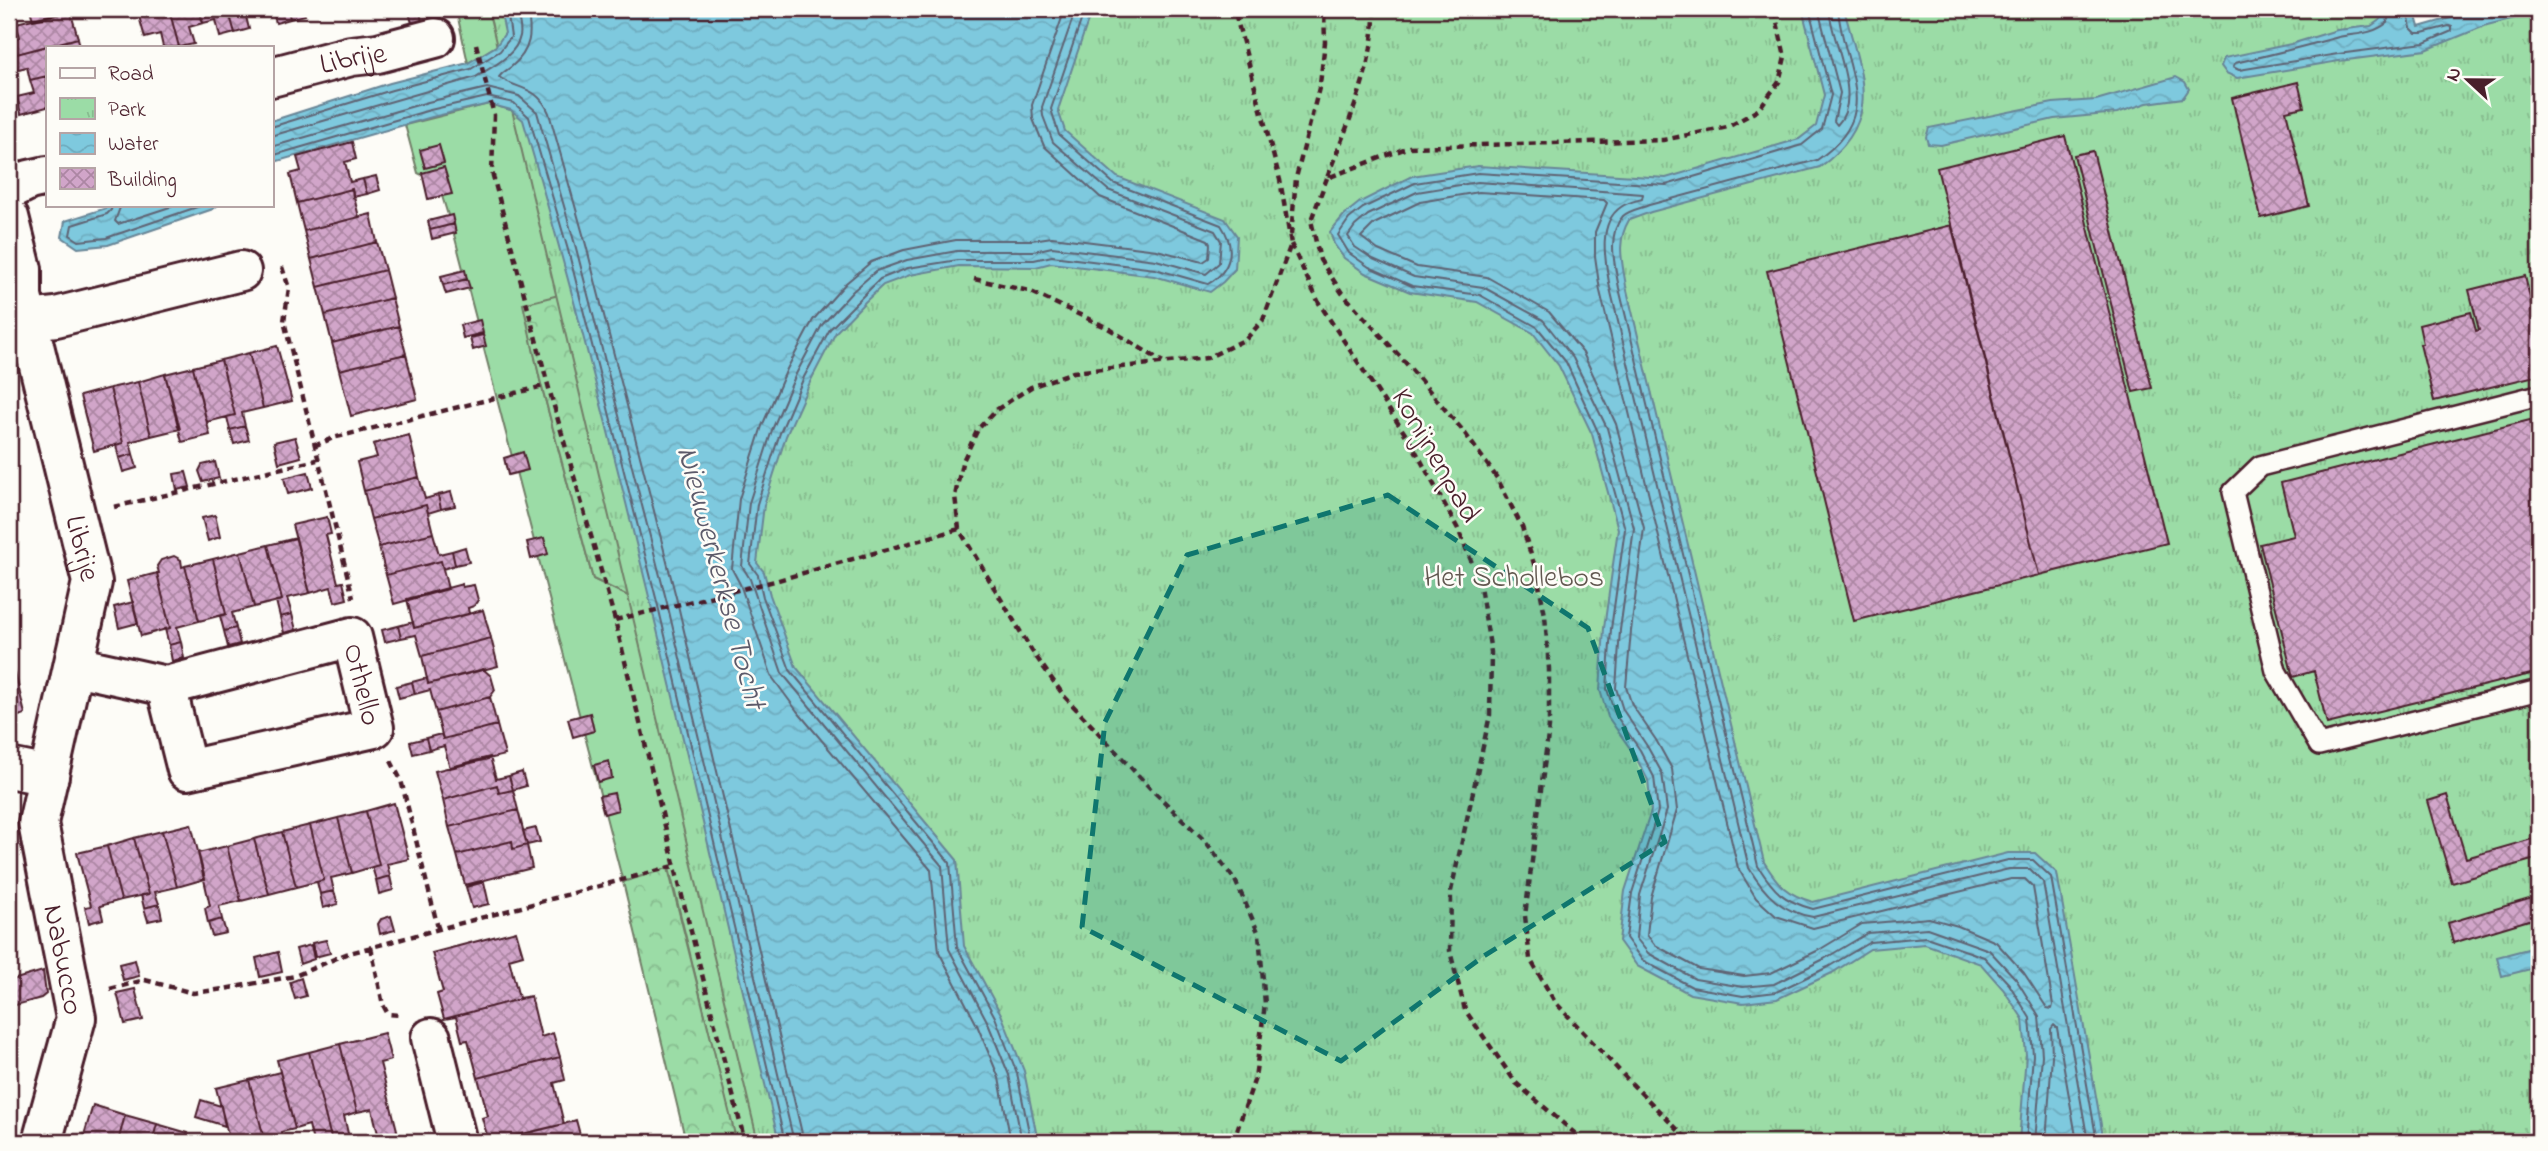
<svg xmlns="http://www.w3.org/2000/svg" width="2548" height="1151" font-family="'Indie Flower',sans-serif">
	<defs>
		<pattern id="forest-crowns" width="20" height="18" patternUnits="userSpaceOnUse" patternTransform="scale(1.75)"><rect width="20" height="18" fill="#9bdca6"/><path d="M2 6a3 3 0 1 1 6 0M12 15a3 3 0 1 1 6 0" fill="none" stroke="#87bc8f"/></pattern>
		<pattern id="park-tufts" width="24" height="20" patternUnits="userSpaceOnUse" patternTransform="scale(1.75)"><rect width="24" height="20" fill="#9bdca6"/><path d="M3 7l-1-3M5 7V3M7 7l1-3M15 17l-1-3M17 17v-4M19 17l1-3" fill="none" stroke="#87bc8f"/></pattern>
		<pattern id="water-waves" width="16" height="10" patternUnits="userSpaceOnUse" patternTransform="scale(1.75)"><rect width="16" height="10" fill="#7ec9de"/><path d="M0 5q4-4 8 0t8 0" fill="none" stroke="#6eacbf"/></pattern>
		<pattern id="building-cross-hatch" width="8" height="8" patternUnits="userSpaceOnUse" patternTransform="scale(1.75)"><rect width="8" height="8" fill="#d1a5c9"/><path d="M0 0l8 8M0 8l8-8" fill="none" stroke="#ac86a3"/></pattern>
	</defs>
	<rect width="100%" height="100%" fill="#fdfcf7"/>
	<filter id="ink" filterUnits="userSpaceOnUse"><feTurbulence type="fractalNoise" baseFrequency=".0143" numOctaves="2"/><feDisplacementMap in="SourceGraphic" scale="14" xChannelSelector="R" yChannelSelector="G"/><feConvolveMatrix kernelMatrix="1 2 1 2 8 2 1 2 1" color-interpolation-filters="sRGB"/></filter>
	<g filter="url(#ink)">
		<path fill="#9bdca6" stroke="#727e68" stroke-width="2" d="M456,9H500L505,33L496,46L468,63Z
			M489,104L511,110L523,120L571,292L524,305L540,380L593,579L651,607L779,1142H736L669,868L623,882L455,238L438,183L418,173L405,125Z"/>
		<path fill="url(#forest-crowns)" stroke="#727e68" stroke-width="2" d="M571,292L651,607L593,579L540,380L523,304Z
			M668,868L734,1131L736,1142H686L623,882Z"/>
		<path fill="url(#park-tufts)" stroke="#727e68" stroke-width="2" d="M488,9H2398L2409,42L2539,9V1142H758Z"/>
		<path fill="url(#water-waves)" stroke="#698596" stroke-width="2" d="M500,9H1092L1058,110L1065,131L1117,177L1225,219L1237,236L1235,269L1223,282L1210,292L1154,276L1051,263L1036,267L959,266L910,275L883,285L865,302L836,332L811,380L786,436L764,505L757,563L764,572L770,595L796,667L957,860L964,946L1001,1014L1024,1071L1038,1142H779C696,801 622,457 523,120L511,110L489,104L432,117L271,163V121L390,83L468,63L496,46L505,33Z
			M1802,9H1844C1861,74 1885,120 1820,167L1651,212L1629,220C1616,242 1622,261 1626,286L1764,862C1779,886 1786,894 1813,902L2008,853H2035L2057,873L2104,1142H2019L2026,1055L2023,1019L2003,989L1981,964L1925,944L1870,949L1832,973L1777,999L1743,1003L1690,994L1637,966L1619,941L1625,891L1651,811L1648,780L1634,754L1608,717L1600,690L1604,628L1618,529L1592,434L1559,366L1533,333L1477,302L1410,292L1365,273L1344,258L1334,244L1330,232L1344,215L1360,202L1412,176L1478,166L1666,178L1799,139L1816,126L1824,95Z
			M2384,9H2414L2419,27L2482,9H2539V12L2487,25L2426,50L2339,61L2237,78L2226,73L2221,66L2224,58L2291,44L2337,30L2371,26L2381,19Z
			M2176,77L2185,82L2189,89L2183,98L2147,103L2117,113L2054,119L1941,145L1928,144L1926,137L1929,128L2053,103L2096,100Z
			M116,205H218L213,209L108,245L78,248L62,237L65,221Z
			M2539,946V967L2502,976L2497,957Z"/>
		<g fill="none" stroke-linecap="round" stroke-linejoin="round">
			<path stroke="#5f6373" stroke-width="2" d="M527,9C532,32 532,50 511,67C506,71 502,72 499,77C517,90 537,85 549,113L586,245L677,601L804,1142
				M1809,9L1831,95L1822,129L1802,145L1666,185L1478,173L1415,183L1363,208L1349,219L1338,235L1349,253L1369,267L1412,286L1480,295L1537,327L1566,362L1598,432L1625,529L1611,629L1607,689L1615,714L1640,750L1654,777L1658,811L1632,893L1626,938L1642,960L1692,987L1743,996L1776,992L1828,967L1870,942L1926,937L1984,957L2009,984L2030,1018L2033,1055L2026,1142
				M1818,9L1840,93L1834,121L1837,125C1864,98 1831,41 1829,9
				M1838,9C1843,70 1886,113 1817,160L1649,205C1642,208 1629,210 1623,216C1606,235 1615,266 1619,288L1758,866C1774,891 1783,901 1813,909L2008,860H2033L2051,877L2097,1142
				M2390,9L2387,23C2370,36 2354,33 2335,38C2301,47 2270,55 2235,63L2233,67L2239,70L2338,54L2424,43L2452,31V27L2449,26L2422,33H2416L2411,28L2407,9
				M271,127L392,90L471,69L500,51L511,37L507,9
				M271,136L476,77C491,67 516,56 520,36C522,28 518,17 516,9
				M271,147L428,102L487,88L519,96L537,112L576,248L667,603L794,1142
				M271,156L430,110L487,97L514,103L529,117L568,250L658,606L785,1142
				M1479,192L1604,200L1607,203L1595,232V256L1600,291L1738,868L1756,898L1776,916L1813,928L2011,879H2025L2033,887L2053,1005L2052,1009L2047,1008L2024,973L1996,942L1958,926L1929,918L1862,924L1819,950L1771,973L1744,976L1699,969L1655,945L1647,935L1651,897L1677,810L1672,769L1656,740L1632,705L1626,687L1631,631L1644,528L1616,424L1583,353L1549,312L1487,277L1417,267L1378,250L1361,237L1374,224L1420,202Z
				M112,205L111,210L107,214L72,225L70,235L79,241L106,238L203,205
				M121,205L115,221L118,224L176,205
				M1011,1142L999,1078L977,1025L939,952L931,870L797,711L772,677L740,584L732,569L739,499L762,426L787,369L813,320L846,283L871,262L904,250L956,240H1032L1052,237L1157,250L1203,262L1209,258L1210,244L1208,240L1100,197L1044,146L1033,119L1032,105L1065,9
				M1022,1142L1009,1075L987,1021L949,949L942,866L782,673L750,579L742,566L749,503L772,430L796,374L822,325L853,291L876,271L907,260L957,251H1034L1052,247L1156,260L1206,274L1219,263L1221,241L1215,231L1108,190L1053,142L1043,116L1042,107L1076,9
				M1031,1142L1017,1073L995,1017L957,947L950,863L790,670L763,597L758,575L750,564L757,504L780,433L804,377L830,329L880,279L908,268L958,260H1034L1052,256L1155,269L1208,284C1232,270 1236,247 1221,225L1113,183L1059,135L1051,109L1085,9
				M2035,1142L2042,1055L2039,1016L2016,979L1989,950L1927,928L1868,933L1824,959L1774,984L1743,987L1695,979L1648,953L1636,938L1640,895L1667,810L1662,773L1647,746L1623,710L1616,688L1620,630L1634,528L1607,428L1573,358L1543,320L1483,287L1414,277L1373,259L1355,247L1348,236L1355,226L1368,215L1417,192L1478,182L1643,194L1642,199C1635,201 1626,203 1621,207C1596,224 1606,264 1610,288L1749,868C1765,895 1782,912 1813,917L2009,869H2030L2043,882L2088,1142
				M2046,1142L2052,1056L2051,1029L2054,1025L2057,1028L2077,1142"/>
		</g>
		<path fill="url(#building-cross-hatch)" stroke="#4a1f2b" stroke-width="2" d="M30,9H84L33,20Z
			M137,9H169L179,47H163L160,34L145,38Z
			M169,9H199L203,23L189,27L194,44L179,47Z
			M199,9H228L235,33L220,37L216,20L203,23Z
			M228,9H258L245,12L249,29L235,33Z
			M272,9H288L290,19L276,23Z
			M288,9H303L305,15L290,19Z
			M408,9H419L422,21L412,23Z
			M70,10L78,38L9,56V40L20,37L16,23Z
			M78,38L80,47H47V76L30,80L27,67L10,71L9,56Z
			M47,76V107L21,114L17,97L34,93L30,80Z
			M2298,82L2304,107L2286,111L2309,206L2261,218L2232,98Z
			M2065,136L2167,543L2039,575L1937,168Z
			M352,142L356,159L345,162L350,182L363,179L367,194L353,197L352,189L297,203L290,174L301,171L297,157Z
			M439,145L444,163L425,168L420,150Z
			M2093,151L2152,388L2133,392L2074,155Z
			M444,167L452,194L428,199L422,173Z
			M376,176L380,190L367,194L363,179Z
			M352,189L359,217L304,231L297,203Z
			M371,214L377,242L311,259L304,231Z
			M452,215L454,224L430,230L428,221Z
			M454,224L456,233L432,239L430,230Z
			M1952,225L2039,575L1854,621L1767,271Z
			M377,242L385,270L318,287L311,259Z
			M385,270L392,298L325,315L318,287Z
			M465,270L467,279L443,285L441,276Z
			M2525,276L2534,316L2539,315V375L2434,401L2420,344H2423L2419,325L2471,312L2476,331L2479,330L2469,290Z
			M467,279L470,288L446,294L443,285Z
			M392,298L399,326L332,343L325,315Z
			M480,320L483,333L463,338L460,325Z
			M399,326L406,354L339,370L332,343Z
			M483,335L486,346L473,350L470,338Z
			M277,346L292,401L263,408L249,353Z
			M249,353L263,408L242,413L245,426L230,430L227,417L235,415L221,360Z
			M406,354L417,399L351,416L339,370Z
			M221,360L235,415L207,422L193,367Z
			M193,367L210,435L182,442L165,374Z
			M165,374L180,429L151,436L138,382Z
			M138,382L151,436L130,442L133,454L119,458L116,445L123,443L110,388Z
			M110,388L123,443L94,451L80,396Z
			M2530,420L2539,457V672L2327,724L2314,671L2293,677L2260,544L2294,536L2281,483Z
			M245,426L249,440L234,444L230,430Z
			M409,435L419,477L364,491L357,462L377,457L373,444Z
			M295,437L301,457L279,463L274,442Z
			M523,452L528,470L508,475L504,458Z
			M133,454L137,468L123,472L119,458Z
			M215,462L219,478L203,482L199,471L202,465Z
			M186,472L190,487L177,490L174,474Z
			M308,472L312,488L288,494L284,478Z
			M419,477L425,499L438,495L441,509L428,513L426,505L371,519L364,491Z
			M451,492L455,506L441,509L438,495Z
			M426,505L433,533L379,547L371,519Z
			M215,515L220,537L208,541L202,518Z
			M327,517L331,534L326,535L338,583L343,582L347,599L335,602L331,587L310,593L292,525Z
			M433,533L439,554L452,551L455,565L443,569L441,561L386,575L379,547Z
			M296,538L310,593L287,598L292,614L280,617L276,601L282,600L268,545Z
			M544,538L548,554L531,559L527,542Z
			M268,545L282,600L254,607L240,552Z
			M465,547L469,562L455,565L452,551Z
			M240,552L254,607L232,613L236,628L224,631L220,616L226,614L213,559Z
			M174,556L181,560L182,567L185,566L199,621L177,627L181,642L169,645L165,629L170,628L157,573H159L157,566L161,560Z
			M213,559L226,614L199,621L185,566Z
			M441,561L448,589L394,604L386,575Z
			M157,573L170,628L141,636L127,581Z
			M462,584V587L474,585L478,600L474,606L468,608L469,614L414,628L407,599Z
			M133,602L138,623L119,628L114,607Z
			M483,610L491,638L422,656L416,635L401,638L398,626L413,622L414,628Z
			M292,614L296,630L284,633L280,617Z
			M398,626L401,638L385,642L382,630Z
			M236,628L240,644L228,647L224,631Z
			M491,638L498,666L428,684L422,656Z
			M181,642L184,658L172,661L169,645Z
			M12,660L25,714L9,719V661Z
			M483,669L491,676L495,690L490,697L436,712L430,690L415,694L412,682L427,678L428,684Z
			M412,682L415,694L399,698L396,686Z
			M490,697L497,725L443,739L436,712Z
			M590,713L594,731L573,737L568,719Z
			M497,725L505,755L450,768L444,746L429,750L426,738L441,734L443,739Z
			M426,738L429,750L413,754L410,742Z
			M490,757L496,779L509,776L513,790L499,793L497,785L443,800L435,771Z
			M609,761L612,778L598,782L594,765Z
			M522,772L526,786L513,790L509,776Z
			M497,785L499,793L513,790L518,810L449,827L443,800Z
			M614,793L618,810L604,814L599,796Z
			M2447,795L2466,858L2539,837V858L2452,883L2428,801Z
			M394,803L409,859L387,864L390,876L376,880L372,867L379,865L366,811Z
			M518,810L527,845L513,849L512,841L457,855L449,827Z
			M366,811L379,865L352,873L338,818Z
			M338,818L352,873L331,878L334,891L320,894L317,882L324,880L310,825Z
			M191,824L205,879L177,887L162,831Z
			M310,825L324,880L296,887L282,832Z
			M536,828L540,842L527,845L523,831Z
			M162,831L177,887L155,892L159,904L144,908L141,895L149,894L134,838Z
			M282,832L296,887L269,894L254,839Z
			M134,838L149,894L121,900L107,846Z
			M254,839L269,894L241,901L227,846Z
			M512,841L513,849L527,845L532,868L465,885L457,855Z
			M107,846L121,900L100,906L103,919L89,923L85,907L91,906L77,853Z
			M227,846L241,901L219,906L222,919L208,923L205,908L210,906L198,853Z
			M390,876L393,890L379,894L376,880Z
			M484,882L489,904L472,908L466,887Z
			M334,891L338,904L323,908L320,894Z
			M2539,896V917L2453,943L2448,923Z
			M159,904L162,918L148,921L144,908Z
			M391,916L395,930L380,934L378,924L381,919Z
			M222,919L226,933L212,936L208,923Z
			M516,931L523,955L509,959L519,998L531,996L444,1019L437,994L443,992L432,953Z
			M326,940L330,953L315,957L312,943Z
			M311,945L314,959L300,964L296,949Z
			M278,952L282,972L260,977L256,958Z
			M135,960L139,976L123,980L119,964Z
			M43,971L46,994L41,998L12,1006L9,981Z
			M301,978L306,996L295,999L290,982Z
			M135,989L143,1020L125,1024L117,993Z
			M531,996L541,1037L553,1033L560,1057L478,1078L468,1040L462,1041L456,1017L444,1019Z
			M384,1033L391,1060L380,1063L400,1142H380L372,1109L357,1112L340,1044Z
			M340,1044L357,1112L344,1116L350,1142H332L309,1052Z
			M309,1052L332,1142H313L309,1125L295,1129L277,1060Z
			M560,1057L565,1080L554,1083L564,1124L489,1142L482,1118L488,1116L478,1078Z
			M280,1072L295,1129L281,1132L284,1142H265L249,1080Z
			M249,1080L265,1142H230L216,1088Z
			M201,1100L221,1106L225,1126L196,1117Z
			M93,1105L125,1115L118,1142H82Z
			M125,1115L157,1124L152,1142H118Z
			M576,1120L582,1142H492L564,1124Z
			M157,1124L188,1133L185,1142H152Z"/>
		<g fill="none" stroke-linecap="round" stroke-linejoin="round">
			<defs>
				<path id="service" d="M2539,395L2260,466L2233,492L2276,671L2319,745L2539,690"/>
				<g id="minor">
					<path id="s1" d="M271,77L351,56L378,53L435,38"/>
					<path d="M9,190L29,180L47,176"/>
					<path id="s2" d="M9,217L22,269V297L28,321L92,582L38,823L76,1018L42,1142"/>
					<path d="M9,322L56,317L241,271"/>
					<path id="s3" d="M75,666L166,686L352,637L374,728L187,770L166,686"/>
					<path d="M9,768L49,776"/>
					<path d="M431,1038L457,1142"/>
				</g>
			</defs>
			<use href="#service" stroke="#4a1f2b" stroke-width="24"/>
			<use href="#minor" stroke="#4a1f2b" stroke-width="44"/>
			<path stroke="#4a1f2b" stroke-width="4.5" stroke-dasharray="7 5" stroke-linecap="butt" d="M1374,9C1375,68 1347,124 1327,178L1409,147L1663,140L1728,127L1758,110L1779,82L1785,57L1774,9
				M476,44L494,115L492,172L548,385L615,620L683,900L745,1142
				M1327,178L1311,220L1320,260L1342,293L1405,362L1464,432L1497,478L1522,527L1536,570L1545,615L1549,669V727L1525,916L1530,959L1555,1002L1629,1081L1690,1142
				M1291,235L1296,178L1320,84L1325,42L1324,9
				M1291,244L1319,303L1413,446L1458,529L1479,580L1491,652L1490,715L1451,891L1450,951L1465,1010L1516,1083L1585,1142
				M282,267L289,288L284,321L353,598
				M974,279L1029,291L1108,328L1163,362
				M314,446L333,438L548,385
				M114,507L317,460
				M615,620L775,581L959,529
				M391,761L401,780L438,928
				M371,947L383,1005L388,1014L400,1015
				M110,989L145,980L193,993L224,989L295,976L346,954L674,866
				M9,1070L19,1073
				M1233,1142L1255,1078L1265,1004L1259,934L1235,880L1206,842L1150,788L1064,696L1032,651L959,529L955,496L962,463L978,429L996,410L1031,387L1073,372L1207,358L1246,339L1263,320L1291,244L1280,180L1234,9"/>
			<use href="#service" stroke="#fdfcf7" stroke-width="19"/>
			<use href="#minor" stroke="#fdfcf7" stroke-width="38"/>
		</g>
	</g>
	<path fill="#0f766e" fill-opacity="0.2" stroke="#0f766e" stroke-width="5" stroke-dasharray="14 9" stroke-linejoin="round" d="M1388,495L1588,628L1665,842L1484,956L1341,1061L1082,927L1105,722L1187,555Z"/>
	<g text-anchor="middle" stroke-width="5" stroke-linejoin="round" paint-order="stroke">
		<g font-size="30" fill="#4a1f2b" stroke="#fdfcf7">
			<text dy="10" stroke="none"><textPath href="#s1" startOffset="84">Librije</textPath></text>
			<text transform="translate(1437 455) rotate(60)" y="10">Konijnenpad</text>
			<text dy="10" stroke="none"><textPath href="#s2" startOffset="340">Librije</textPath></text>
			<text dy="10" stroke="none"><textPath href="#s3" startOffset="334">Othello</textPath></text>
			<text dy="10" stroke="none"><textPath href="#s2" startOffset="761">Nabucco</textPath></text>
		</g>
		<g font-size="30" fill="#625850" stroke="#fdfcf7">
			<text x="1514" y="586">Het Schollebos</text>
		</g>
		<g font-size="32" font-style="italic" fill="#5c5a6a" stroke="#fdfcf7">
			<text transform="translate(723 577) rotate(75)" y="11">Nieuwerkerkse Tocht</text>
		</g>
	</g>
	<rect width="2548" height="1151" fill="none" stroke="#fdfcf7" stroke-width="35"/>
	<rect x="18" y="18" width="2513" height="1116" fill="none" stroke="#4a1f2b" stroke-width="2.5" filter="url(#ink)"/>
	<rect x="46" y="46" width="228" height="161" fill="#fdfcf7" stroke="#b5a4a5" stroke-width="2"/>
	<rect x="60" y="68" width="35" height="10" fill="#fdfcf7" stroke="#b5a4a5" stroke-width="2"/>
	<text x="108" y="80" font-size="21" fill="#4a1f2b">Road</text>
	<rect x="60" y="98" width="35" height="21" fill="url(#park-tufts)" stroke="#b5a4a5" stroke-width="2"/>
	<text x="108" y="116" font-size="21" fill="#4a1f2b">Park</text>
	<rect x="60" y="133" width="35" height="21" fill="url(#water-waves)" stroke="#b5a4a5" stroke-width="2"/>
	<text x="108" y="150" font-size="21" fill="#4a1f2b">Water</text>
	<rect x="60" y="168" width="35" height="21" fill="url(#building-cross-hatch)" stroke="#b5a4a5" stroke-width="2"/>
	<text x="108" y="186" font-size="21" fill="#4a1f2b">Building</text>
	<g transform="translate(2468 80) rotate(292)" stroke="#fdfcf7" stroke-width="5" paint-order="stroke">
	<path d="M0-5L12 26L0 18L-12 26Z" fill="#4a1f2b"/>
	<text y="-10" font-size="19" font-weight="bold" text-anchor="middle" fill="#4a1f2b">N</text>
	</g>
</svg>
